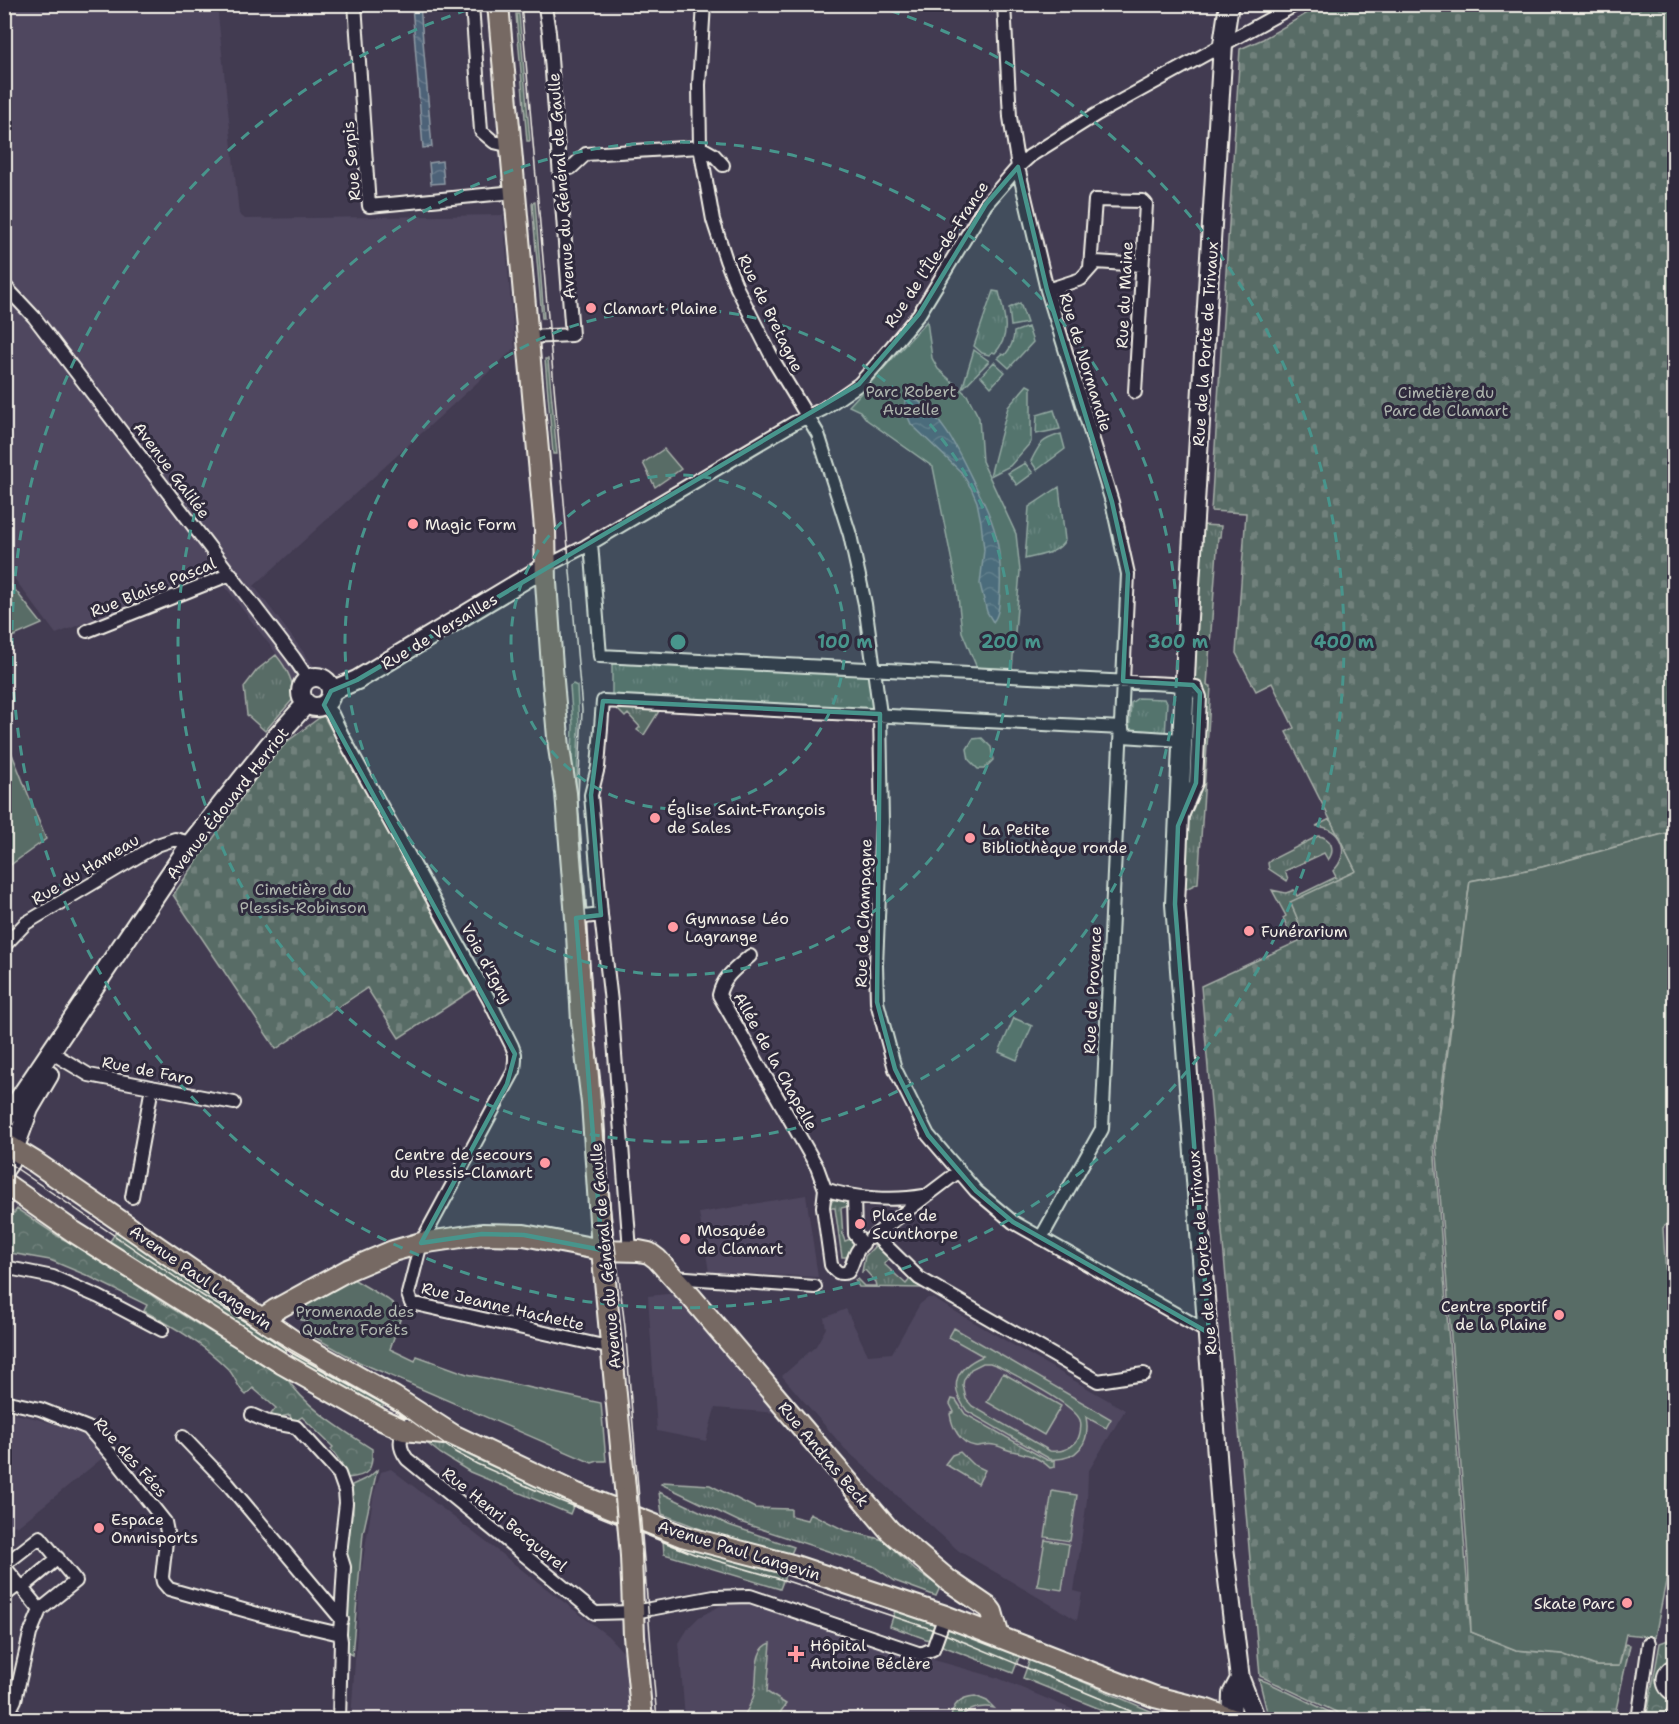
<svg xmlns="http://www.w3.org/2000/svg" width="1679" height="1724" font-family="'Shantell Sans',sans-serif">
	<defs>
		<pattern id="grass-tufts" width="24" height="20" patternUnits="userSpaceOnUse" patternTransform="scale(1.5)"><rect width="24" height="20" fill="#586c66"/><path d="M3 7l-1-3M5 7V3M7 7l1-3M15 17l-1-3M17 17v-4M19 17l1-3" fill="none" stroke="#71817c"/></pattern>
		<pattern id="forest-crowns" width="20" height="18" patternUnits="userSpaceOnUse" patternTransform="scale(1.5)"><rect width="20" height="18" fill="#586c66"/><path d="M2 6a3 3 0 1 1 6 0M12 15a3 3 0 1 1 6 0" fill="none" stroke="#71817c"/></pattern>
		<pattern id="cemetery-stones" width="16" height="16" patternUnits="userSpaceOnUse" patternTransform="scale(1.5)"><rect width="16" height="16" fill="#586c66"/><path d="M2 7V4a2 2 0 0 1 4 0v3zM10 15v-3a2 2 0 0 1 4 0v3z" fill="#71817c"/></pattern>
		<pattern id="water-waves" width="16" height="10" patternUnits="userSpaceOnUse" patternTransform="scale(1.5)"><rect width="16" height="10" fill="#4d6278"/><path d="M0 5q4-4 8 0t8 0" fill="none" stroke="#67798b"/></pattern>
	</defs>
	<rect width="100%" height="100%" fill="#423b51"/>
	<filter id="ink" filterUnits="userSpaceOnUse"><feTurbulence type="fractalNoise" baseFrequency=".0167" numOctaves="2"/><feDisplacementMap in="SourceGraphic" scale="12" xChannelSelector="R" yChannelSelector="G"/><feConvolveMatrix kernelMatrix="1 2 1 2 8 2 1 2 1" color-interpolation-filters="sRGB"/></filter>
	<g filter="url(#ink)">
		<path fill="#4f475f" d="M5,5H217L239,214L245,219L503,215L515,348L254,586L319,673L294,687L282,661L214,572L56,634L5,566Z
			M806,1195L818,1277L709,1272L699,1213Z
			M677,1293L778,1413L715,1408L706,1441L657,1431L648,1296Z
			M928,1298H932L1125,1410L1088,1472L1087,1500L1074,1591L1082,1593L1077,1620L959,1551L845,1449L782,1376L816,1346L826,1328L824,1318L846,1309L868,1355L892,1353L920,1304Z
			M5,1412L34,1418L77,1431L95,1445L105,1456L17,1527L15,1525L5,1533Z
			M391,1469L608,1636L623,1652L628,1677L630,1719H351L361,1573L374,1493L381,1472Z
			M738,1603L757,1605L877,1644L998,1678L1095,1719H685L679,1643L689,1627L699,1617L720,1606Z"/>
		<path fill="url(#grass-tufts)" stroke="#a6aea7" stroke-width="1.5" d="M516,14H519L530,141H527Z
			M535,202L544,318H542L532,203Z
			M993,291L999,292C1004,314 1012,335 995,353L992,352L989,355L982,353L974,346Z
			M1020,303L1027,323L1011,326L1009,308Z
			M1028,327L1033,342L1009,368L998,358L1002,354L1005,355C1010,349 1014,340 1014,332Z
			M974,350L989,361L962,389Z
			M545,359H548L557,454H553Z
			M994,362L1005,372L991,387L981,376Z
			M1027,385L1031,387V442L1010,466L990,476L1008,407Z
			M1054,410L1060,429L1036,434L1037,415Z
			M1061,434L1065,449L1037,470L1031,461C1040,443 1041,440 1061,434Z
			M1025,463L1033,473L1017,485L1008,473Z
			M1059,487L1065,540C1058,554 1039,555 1025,559L1029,507Z
			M1202,525L1221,526L1220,537H1218L1207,685L1211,686L1198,883L1182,891Z
			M276,655C286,667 294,682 294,698L265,731L247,715L244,687L257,670Z
			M612,660L873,674L874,712L612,698Z
			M573,684L577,686L579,727L576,804L571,782L573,726L570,686Z
			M1138,698L1164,699L1167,702L1165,736L1129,734L1131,703Z
			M618,707L661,708L644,735L637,730L640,727L628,714L625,717L618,710Z
			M1330,819L1356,871L1291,902L1300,923L1301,933L1292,937L1283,918L1286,916L1272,890L1286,893L1294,890L1297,896L1336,877L1333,871C1352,853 1341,827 1316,826Z
			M1318,836C1331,837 1336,850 1328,860L1324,853L1285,871L1288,879L1287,881L1269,869L1268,863L1271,860Z
			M834,1199H844L850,1203V1206L841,1208L843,1236L845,1241L853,1238L854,1244L849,1257H842L835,1208H830L829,1205Z
			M119,1228L291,1343L281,1359L105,1248Z
			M876,1245L890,1257L884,1264L906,1284L911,1278L923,1288L859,1287L855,1280L857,1279L864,1286H877L876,1282L865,1270L862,1272L865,1256Z
			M297,1347L386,1400L379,1413L288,1363Z
			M952,1399L956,1400L965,1414L1047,1460L1055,1461V1467L1050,1468C1039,1457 1027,1454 1012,1451C1006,1450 1000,1446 994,1445C987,1443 981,1447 975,1446C960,1444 952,1427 950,1414L954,1412L950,1404Z
			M419,1437L439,1439L470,1456L574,1504L570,1514L470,1472L441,1454Z
			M960,1452L972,1464L985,1470L978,1484L945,1464L952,1455Z
			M663,1482L710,1485L755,1508L791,1509V1516L807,1520L810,1513L844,1530L884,1540L915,1570L940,1587L936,1596L895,1581L873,1566L740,1522L661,1484Z
			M659,1492L729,1525L794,1547L790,1556L724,1538L662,1514Z
			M663,1540L786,1573L780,1589L664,1554Z
			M896,1608L936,1622L929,1640L890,1626Z
			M947,1628H951L1020,1655L1013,1673L940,1645Z
			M771,1643L767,1692L786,1704L776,1719H742C746,1713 750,1706 753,1698C760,1682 750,1650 771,1643Z
			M1030,1659L1169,1719H1125L1023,1678Z
			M975,1696L987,1701L994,1708C980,1705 968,1709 958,1719H951C952,1705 960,1697 975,1696Z"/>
		<path fill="url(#forest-crowns)" stroke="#a6aea7" stroke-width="1.5" d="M4,1207L14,1213L17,1209L61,1238L88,1251L160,1301L209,1331L285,1376C306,1408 341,1429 372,1449C373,1470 369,1476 348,1478L340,1468L342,1464L331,1449L333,1447L302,1417L296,1421L291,1419L290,1415L275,1418L271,1414L276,1408L253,1388L246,1395C237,1388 236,1377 228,1369C203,1344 175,1327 144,1311L147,1305L86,1275L50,1260L5,1252Z
			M1674,1560V1719L1646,1720L1660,1643L1671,1639Z"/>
		<path fill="url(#cemetery-stones)" stroke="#a6aea7" stroke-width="1.5" d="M1321,5H1674V831L1542,867L1470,881L1434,1144L1471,1632L1516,1650L1563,1654L1596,1666H1619L1625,1644L1630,1645L1614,1719H1351L1260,1676L1201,986L1299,941C1303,926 1296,916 1290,902L1356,871L1286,732L1294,728L1272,683L1256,691L1236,653L1246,513L1211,511L1240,49L1263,39Z
			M323,715L474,989L399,1038L367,988L276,1049L173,895L260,772L288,741Z"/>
		<path fill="#586c66" stroke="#a6aea7" stroke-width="1.5" fill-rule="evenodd" d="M927,321L932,358L938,369L967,395L979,418L982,461L1016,534L1020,571L1012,669L977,668L962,632L957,587L933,467L867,420L860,411L849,406Z
			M664,449L681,469L655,487L643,463Z
			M4,576L42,624L5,640H4Z
			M4,734L46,839L5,869H4Z
			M982,738L991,747L993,760L984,769H978L969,760L967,749L973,739Z
			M1674,831V1215L1663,1228L1674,1403L1669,1476L1673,1546L1655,1637L1626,1634L1619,1666H1596L1563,1654L1516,1650L1471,1632L1468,1558L1436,1142L1470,881L1542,867Z
			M1014,1018L1032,1026L1017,1060L999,1052Z
			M353,1279L387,1299L403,1311L390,1349L415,1361L417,1356L467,1374L601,1403L606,1461H598L592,1463L359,1362L305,1332L308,1325L306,1321L301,1320C301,1299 337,1286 353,1279Z
			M954,1328L1111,1419L1106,1428L1086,1417C1091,1443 1077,1461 1050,1459L967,1411C948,1386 955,1368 983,1356L949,1337ZM983,1363H990L998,1366C1015,1375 1074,1404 1080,1420C1082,1426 1080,1437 1076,1442C1069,1450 1060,1452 1050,1451L972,1406L966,1399L963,1385L964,1379L971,1369Z
			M1003,1373L1061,1406L1044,1435L987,1402Z
			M377,1470L363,1533L352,1655L346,1652C341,1606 345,1559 349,1513H353L352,1485L369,1477Z
			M1052,1491L1077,1495L1070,1541L1045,1537Z
			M1045,1540L1069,1544L1062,1590L1037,1586Z
			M1259,1679L1267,1682L1344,1719L1272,1718L1267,1712Z"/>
		<path fill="url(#water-waves)" stroke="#909ba5" stroke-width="1.5" d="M412,5H420L432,147L423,148Z
			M442,161L444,183L431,184L429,163Z
			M908,394C942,413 959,452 975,485C984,502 992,518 996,536C1000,554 1001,573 1000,591C999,601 1000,614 993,622L987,612L980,584L984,550L981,522L977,502L971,488L961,472L911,424L905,410V397Z"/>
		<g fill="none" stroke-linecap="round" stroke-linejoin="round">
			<defs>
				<path id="street" d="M355,4L369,206L515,192
					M472,4L481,131L494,142L511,146
					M704,4L699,85L700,147L713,220L726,260L737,288L775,363L818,434L850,535L865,604L880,714L882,822L876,965L877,1002L895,1069L928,1135L976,1191L1013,1222L1209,1333
					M1004,4L1010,117L1018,167L1047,290L1112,502L1128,574L1102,1129L1041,1238
					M571,168L586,154L700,147L714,155L723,165
					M1090,268L1095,200L1143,201L1146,204L1135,392
					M4,285L34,317L294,658L308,679
					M1047,290L1081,279L1096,262L1142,265
					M528,337L572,335L549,32L545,7L542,4
					M591,543L600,656L1171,684L1196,687L1200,697L1196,783L1183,814
					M545,567L586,546L794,423L823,409L859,384L878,363L919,314L986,204L1018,167L1030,156L1097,114L1297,4
					M87,631L231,574
					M324,705L332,714L343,737L488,998L512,1046L515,1054V1060L514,1071L507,1084L421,1243L408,1294L411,1303L612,1348
					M1122,728L1123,736L1182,740
					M576,918L601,915
					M4,946L26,923L157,845L175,839L191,843
					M750,956C736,968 723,977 719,995L817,1167L825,1189
					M59,1057L89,1075L234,1103
					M854,1196L855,1234L863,1244C854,1251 854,1263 848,1272C839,1275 836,1272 831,1265L823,1207L825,1189C852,1199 895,1201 924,1196
					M132,1197L152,1087
					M875,1235L919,1278L1098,1381L1144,1374
					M871,1238L958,1172
					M630,1250L611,1002L601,915L591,795L598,767L603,701L1121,728
					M4,1267L53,1277L99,1297L162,1330
					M673,1277L815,1287
					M4,1401L40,1409L88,1428L115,1459L165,1522L167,1532L162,1577L163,1582L169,1589L272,1618L340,1634
					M252,1415L268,1422L296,1427L339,1474L345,1491L346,1503L340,1554L344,1567L340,1634L341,1641L339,1720
					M407,1425C399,1438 398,1447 407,1459L595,1613L634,1612L714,1597L750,1596L921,1654L933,1649L945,1616
					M183,1437L228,1484L342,1620
					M4,1565L40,1537L76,1581L40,1610L4,1566
					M22,1588L58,1558
					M4,1596L19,1584
					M1674,1665C1660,1672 1660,1688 1674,1695
					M5,1720L15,1700L30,1634L40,1610
					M1638,1720L1649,1643
					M1673,1720L1674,1713"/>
				<path id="secondary" d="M1229,4L1223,44L1187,634L1175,904L1224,1547L1240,1679L1256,1720
					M301 692a15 15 0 1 1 30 0a15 15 0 1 1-30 0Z
					M331,691L357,680L545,567
					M4,1121L191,843L269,745L306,704
					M4,1170L9,1163L29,1109L49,1075
					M1231,1720L1232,1694L1240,1679"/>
				<path id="primary" d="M498,4L545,529L546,582L553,681L559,748L566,793L576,918L582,1021L592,1103L602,1250L626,1498
					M4,1143L35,1162L295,1342L394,1397L453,1435L577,1494L682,1536L792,1565L945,1616L1155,1697L1207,1710L1234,1720
					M4,1183L74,1232L283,1364L382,1420L404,1430L444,1434
					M262,1319L275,1310L348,1270L393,1251L421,1243L482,1234L524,1235L602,1250L639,1251L649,1253L657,1259L692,1298L890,1531L948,1580L989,1608L992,1612L999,1637
					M631,1556L634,1636L642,1720"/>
			</defs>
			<use href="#street" stroke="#f4f1e8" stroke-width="16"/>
			<use href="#secondary" stroke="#f4f1e8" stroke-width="22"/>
			<use href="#primary" stroke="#f4f1e8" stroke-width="24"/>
			<use href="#street" stroke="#2f2a3d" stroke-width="12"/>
			<use href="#secondary" stroke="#2f2a3d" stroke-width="18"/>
			<use href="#primary" stroke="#766964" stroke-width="20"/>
			<path stroke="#f4f1e8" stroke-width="1.5" d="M521,4L582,710L578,797L579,837L608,1189L625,1327L657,1720
				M4,1160L200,1294L291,1350L399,1412L455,1452L477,1464L558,1500L694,1554L787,1581L940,1632L1152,1720"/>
			<defs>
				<path id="primary-bridge" d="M626,1498L631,1556"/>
			</defs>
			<use href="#primary-bridge" stroke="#f4f1e8" stroke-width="24" stroke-linecap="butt"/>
			<use href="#primary-bridge" stroke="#766964" stroke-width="20"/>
		</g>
	</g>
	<path fill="#48958c" fill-opacity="0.2" stroke="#48958c" stroke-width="4.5" stroke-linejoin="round" d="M1018,167L1047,290L1112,502L1128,574L1123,681L1193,685L1200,693L1196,783L1178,826L1175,904L1209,1333L1013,1222L976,1191L928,1135L895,1069L877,1002L880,714L603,701L591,795L601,915L576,918L602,1250L524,1235L482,1234L421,1243L507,1084L515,1054L324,705L331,691L357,680L859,384L919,314L986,204Z"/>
	<g fill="none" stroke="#48958c" stroke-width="3" stroke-dasharray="10 8">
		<circle cx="678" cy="642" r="167"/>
		<circle cx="678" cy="642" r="333"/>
		<circle cx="678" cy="642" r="500"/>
		<path d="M873 5A666 666 0 1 1 483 5"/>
	</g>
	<g fill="#ff9aa2" stroke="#2f2a3d" stroke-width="2">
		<circle cx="591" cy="308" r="6"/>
		<circle cx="413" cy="524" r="6"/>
		<circle cx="655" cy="818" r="6"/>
		<circle cx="970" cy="838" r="6"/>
		<circle cx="673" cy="927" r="6"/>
		<circle cx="1249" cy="931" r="6"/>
		<circle cx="545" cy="1163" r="6"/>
		<circle cx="860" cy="1224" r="6"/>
		<circle cx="685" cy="1239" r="6"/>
		<circle cx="1559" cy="1315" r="6"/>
		<circle cx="99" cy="1528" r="6"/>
		<circle cx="1627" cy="1603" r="6"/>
		<path d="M793 1645h6v6h6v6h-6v6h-6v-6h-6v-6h6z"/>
	</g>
	<g text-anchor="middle" stroke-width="6" stroke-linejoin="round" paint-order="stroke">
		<g font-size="16" fill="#f4f1e8" stroke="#2f2a3d">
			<text transform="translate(351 161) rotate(-95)" y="6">Rue Serpis</text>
			<text transform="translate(561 186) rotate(-94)" y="6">Avenue du Général de Gaulle</text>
			<text transform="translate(936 254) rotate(-56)" y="6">Rue de l'Île-de-France</text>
			<text transform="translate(1124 295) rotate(-87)" y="6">Rue du Maine</text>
			<text transform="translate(771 313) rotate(64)" y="6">Rue de Bretagne</text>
			<text transform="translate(1205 344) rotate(-86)" y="6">Rue de la Porte de Trivaux</text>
			<text transform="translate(1086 362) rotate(73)" y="6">Rue de Normandie</text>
			<text transform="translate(172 470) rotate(53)" y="6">Avenue Galilée</text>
			<text transform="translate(153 587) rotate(-22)" y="6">Rue Blaise Pascal</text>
			<text transform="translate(439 631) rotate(-31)" y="6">Rue de Versailles</text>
			<text transform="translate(227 803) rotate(-52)" y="6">Avenue Édouard Herriot</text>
			<text transform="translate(85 869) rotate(-31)" y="6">Rue du Hameau</text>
			<text transform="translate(863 913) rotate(-88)" y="6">Rue de Champagne</text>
			<text transform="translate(487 963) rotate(61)" y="6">Voie d'Igny</text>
			<text transform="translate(1092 990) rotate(-87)" y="6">Rue de Provence</text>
			<text transform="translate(776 1061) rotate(61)" y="6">Allée de la Chapelle</text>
			<text transform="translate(148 1070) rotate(11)" y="6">Rue de Faro</text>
			<text transform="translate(1202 1253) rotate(-95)" y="6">Rue de la Porte de Trivaux</text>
			<text transform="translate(605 1256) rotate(-95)" y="6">Avenue du Général de Gaulle</text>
			<text transform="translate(201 1277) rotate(35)" y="6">Avenue Paul Langevin</text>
			<text transform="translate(503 1306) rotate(13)" y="6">Rue Jeanne Hachette</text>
			<text transform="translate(824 1454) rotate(50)" y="6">Rue Andras Beck</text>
			<text transform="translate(131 1457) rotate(48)" y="6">Rue des Fées</text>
			<text transform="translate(505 1519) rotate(39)" y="6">Rue Henri Becquerel</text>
			<text transform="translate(739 1550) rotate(17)" y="6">Avenue Paul Langevin</text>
		</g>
		<g font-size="16" fill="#f4f1e8" stroke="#2f2a3d" text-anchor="start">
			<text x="603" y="314">Clamart Plaine</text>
			<text x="425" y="530">Magic Form</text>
			<text x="667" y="815">Église Saint-François<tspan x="667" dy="18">de Sales</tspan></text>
			<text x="982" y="835">La Petite<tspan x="982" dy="18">Bibliothèque ronde</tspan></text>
			<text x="685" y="924">Gymnase Léo<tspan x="685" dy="18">Lagrange</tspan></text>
			<text x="1261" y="937">Funérarium</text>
			<text x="533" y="1160" text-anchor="end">Centre de secours<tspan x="533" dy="18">du Plessis-Clamart</tspan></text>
			<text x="872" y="1221">Place de<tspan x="872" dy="18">Scunthorpe</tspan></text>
			<text x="697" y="1236">Mosquée<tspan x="697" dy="18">de Clamart</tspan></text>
			<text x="1547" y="1312" text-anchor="end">Centre sportif<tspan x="1547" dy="18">de la Plaine</tspan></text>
			<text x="111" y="1525">Espace<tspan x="111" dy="18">Omnisports</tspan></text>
			<text x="1615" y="1609" text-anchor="end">Skate Parc</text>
			<text x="810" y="1651">Hôpital<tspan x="810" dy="18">Antoine Béclère</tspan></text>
		</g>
		<g font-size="16" fill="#aeb5ae" stroke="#2f2a3d">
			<text x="911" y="397">Parc Robert<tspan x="911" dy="18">Auzelle</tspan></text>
			<text x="1446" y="398">Cimetière du<tspan x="1446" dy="18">Parc de Clamart</tspan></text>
			<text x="303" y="895">Cimetière du<tspan x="303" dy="18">Plessis-Robinson</tspan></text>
			<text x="355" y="1317">Promenade des<tspan x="355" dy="18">Quatre Forêts</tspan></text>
		</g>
	</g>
	<circle cx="678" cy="642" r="9" fill="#48958c" stroke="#2f2a3d" stroke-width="3"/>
	<g font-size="18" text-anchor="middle" font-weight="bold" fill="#48958c" stroke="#2f2a3d" stroke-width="6" stroke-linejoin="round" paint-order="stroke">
		<text x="845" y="648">100 m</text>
		<text x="1011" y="648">200 m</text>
		<text x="1178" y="648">300 m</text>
		<text x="1344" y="648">400 m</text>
	</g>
	<rect width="1679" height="1724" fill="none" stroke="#2f2a3d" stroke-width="24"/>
	<rect x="12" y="12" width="1655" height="1700" fill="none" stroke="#f4f1e8" stroke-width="2" filter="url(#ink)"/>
</svg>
